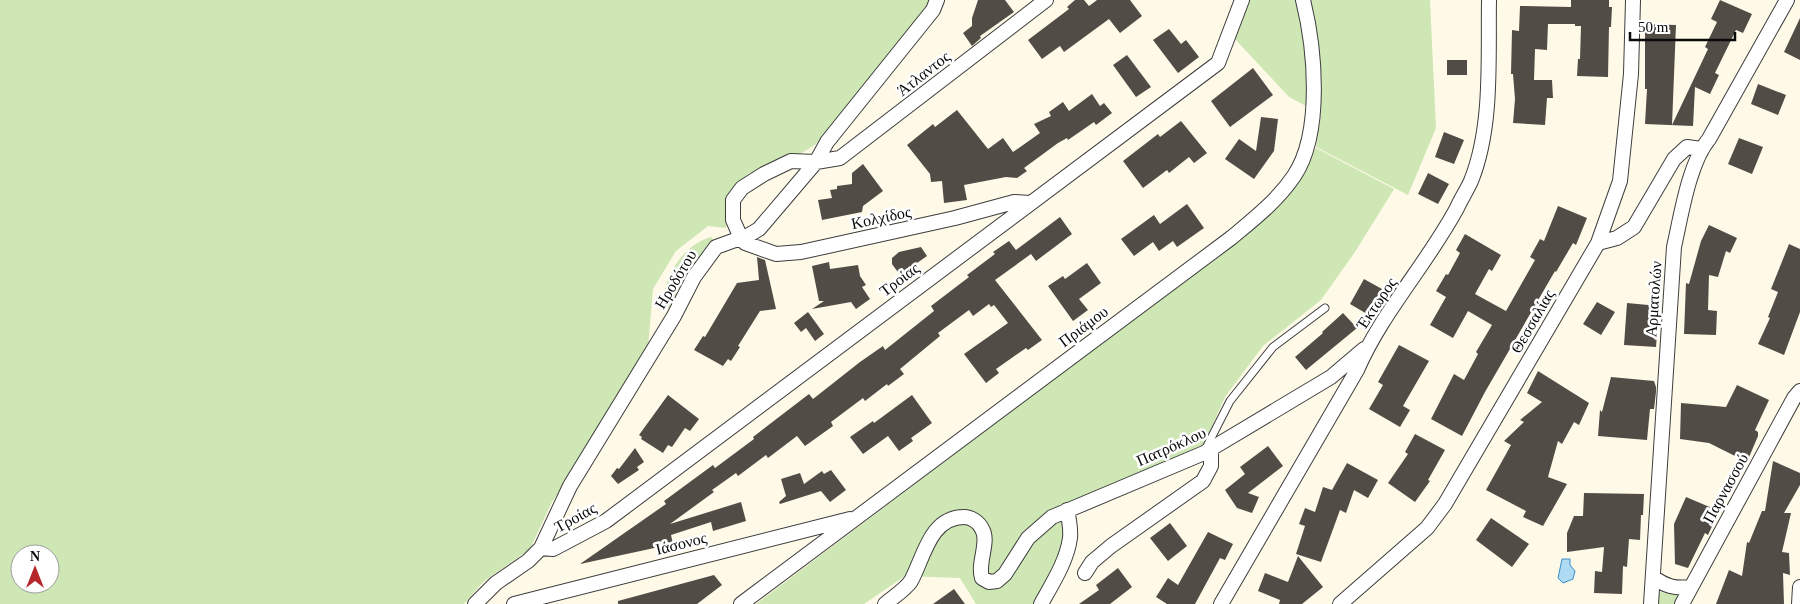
<svg xmlns="http://www.w3.org/2000/svg" width="1800" height="604" font-family="'Times New Roman',serif">
	<rect width="100%" height="100%" fill="#fffae8"/>
	<path fill="#cee7b4" fill-rule="evenodd" d="M0,0H934L929,14L815,145L793,158L748,174L736,185L728,224L725,228L708,226L676,251L653,289L648,348L551,504L530,549L483,582L464,604H0ZM20,554H50V584H20Z
		M1249,0H1430L1436,128L1408,195L1316,147L1321,114L1289,97L1234,38Z
		M1316,148L1394,189L1355,252L1321,300L1263,346L1225,397L1204,444L1058,510L1065,525L1063,549L1036,604H976L960,578L905,576L864,604H756L1247,234L1294,187Z
		M711,237L713,239L696,261L679,292L673,309L663,308C662,279 682,245 711,237Z
		M1659,592L1679,595L1676,604H1658Z"/>
	<path fill="#aedaf4" stroke="#378ec9" d="M1562,559H1570V565L1575,571L1573,579L1563,583L1558,578Z"/>
	<path fill="#524c47" d="M978,0H1005L1014,12L980,36L981,38L972,46L963,33L972,26V18Z
		M1075,0H1084L1089,6L1097,0H1130L1142,16L1120,33L1109,19L1064,52L1060,46L1042,59L1028,40L1069,9L1067,7Z
		M1571,0H1609V7H1612L1611,27H1609L1608,77L1577,76L1578,59H1580L1581,26H1575V24H1548L1547,50L1535,49L1534,80H1552L1553,98H1547L1545,125L1513,123L1515,99L1513,74H1511L1512,30L1519,31L1520,6L1571,7Z
		M1720,0L1752,14L1743,33L1736,30L1715,73L1719,75L1710,94L1695,87L1693,126L1645,124L1647,89H1645V24L1676,25L1672,125L1708,49L1705,47L1717,22L1711,19Z
		M1800,18V60L1784,52Z
		M1169,29L1181,44L1186,40L1199,57L1178,73L1153,40Z
		M1127,55L1151,87L1136,97L1113,65Z
		M1447,60H1467V75H1447Z
		M1253,68L1273,95L1230,127L1211,101Z
		M1758,84L1786,95L1778,115L1751,104Z
		M1092,94L1100,106L1104,103L1112,113L1096,125L1094,122L1068,140L1067,138L1058,143L1024,168L1027,171L1017,178L1006,177L964,185L967,200L944,203L942,181L931,182L930,174L907,145L933,124L935,127L957,110L988,149L1003,138L1013,152L1040,133L1034,124L1051,116L1049,112L1063,102L1069,111Z
		M1261,117L1278,119L1274,151L1254,179L1225,159L1239,139L1256,151Z
		M1181,121L1207,153L1194,163L1189,157L1169,173L1167,170L1143,188L1123,161L1158,134L1160,137Z
		M1444,132L1464,140L1454,164L1435,157Z
		M1739,138L1763,147L1752,174L1728,164Z
		M863,164L883,191L863,206L862,212L822,220L818,200L832,198L830,190L837,189V186L852,184V173Z
		M1428,173L1449,184L1438,204L1418,194Z
		M1187,204L1204,228L1177,247L1173,241L1159,251L1153,242L1134,256L1121,239L1154,215L1160,224Z
		M1558,206L1587,218L1576,245L1573,243L1556,272L1555,271L1485,392L1462,436L1431,419L1454,374L1464,380L1478,354L1476,352L1492,325L1468,311L1453,338L1430,325L1446,297L1436,291L1446,274L1448,275L1460,253L1456,250L1465,234L1501,255L1492,271L1489,269L1475,294L1506,311L1535,260L1530,257L1540,239L1544,241Z
		M1060,217L1072,234L1036,261L1031,254L995,280L1042,340L1028,350L1026,348L996,369L999,373L986,383L964,354L1008,323L994,305L991,307L989,304L973,316L969,310L938,333L940,336L900,369L904,374L888,386L887,384L865,401L863,398L831,422L833,426L805,446L797,436L768,458L766,455L738,476L736,473L712,490L714,492L670,524L741,502L746,521L713,531L711,522L671,535L673,544L580,564L666,504L664,501L713,465L715,468L754,439L753,437L809,394L813,399L860,362L883,346L885,350L934,311L931,306L969,277L967,275L995,254L993,252L1009,241L1016,250Z
		M1709,225L1737,238L1730,253L1726,251L1718,277L1709,275L1708,310L1717,311L1716,335L1684,334L1686,283L1689,284L1701,241Z
		M1789,244L1800,249V312L1784,355L1758,344L1770,318L1768,317L1778,292L1771,289Z
		M921,247L927,256L900,275L892,264V258L899,252Z
		M757,257L765,260L776,309L760,311L738,346L740,347L731,361L728,359L723,366L694,350L703,336L705,337L737,283L759,280Z
		M829,262L830,269L858,265L860,276L866,285L862,287L870,299L856,309L851,302L812,309L824,301H819L812,266Z
		M1087,263L1101,283L1079,299L1088,310L1073,321L1048,286L1063,276L1065,279Z
		M1364,279L1382,289L1367,314L1350,304Z
		M1597,302L1615,312L1601,335L1583,324Z
		M1627,303L1659,306L1656,347L1624,345Z
		M808,312L824,334L815,341L806,328L801,332L794,323Z
		M1343,313L1357,328L1306,370L1295,357L1323,333L1322,332Z
		M1399,345L1429,361L1403,406L1410,410L1400,427L1369,409L1383,385L1378,382Z
		M1538,371L1589,403L1579,425L1574,422L1562,444L1558,441L1548,477L1567,484L1543,526L1523,517L1526,511L1486,490L1511,445L1504,441L1524,422L1520,420L1542,402L1527,393Z
		M1611,377L1654,381L1656,387V392L1654,409H1650L1647,440L1598,436L1600,410L1602,412Z
		M1737,385L1769,400L1755,430L1758,432V436L1747,462L1709,443L1680,439L1681,403L1726,407Z
		M668,395L699,419L690,431L685,428L672,447L668,445L663,453L641,439L642,437L639,435Z
		M912,395L932,423L911,438L913,441L899,451L888,436L863,454L850,437L873,421L874,423Z
		M1415,434L1445,450L1428,480L1430,481L1415,502L1388,483L1408,454L1405,452Z
		M1268,446L1283,466L1248,493L1259,497L1252,513L1237,508L1225,490L1245,474L1240,467Z
		M635,448L644,462L637,467L639,470L618,484L611,476L617,468L619,469Z
		M1773,461L1800,473V485L1784,513H1791L1782,552L1789,553L1790,575L1783,573L1784,604H1716L1729,570L1742,576L1747,542L1749,543L1762,511H1765Z
		M1347,463L1378,480L1368,498L1354,490L1346,513L1340,510L1321,562L1296,554L1305,526L1299,524L1305,508L1315,512L1323,487L1332,490Z
		M831,470L846,490L830,502L821,491L780,504L779,502L786,496L781,479L800,473L804,484L822,471L824,474Z
		M1584,493L1644,494L1643,515H1641L1640,540L1629,539L1627,567L1623,566L1622,594L1594,593L1595,571L1602,572L1604,547L1567,552V533L1574,516H1583Z
		M1686,497L1719,511L1708,535L1705,533L1688,568L1675,564L1674,524Z
		M1491,518L1529,544L1512,567L1476,540Z
		M1170,523L1187,546L1168,561L1150,538Z
		M1208,532L1233,544L1225,560L1220,558L1195,604H1167L1156,597L1168,578L1178,585Z
		M1298,556L1323,587L1302,604H1279L1280,600L1258,591L1265,573L1288,582Z
		M1118,568L1132,587L1110,604H1079L1099,590L1096,585Z
		M714,575L722,585L697,604H618V601Z
		M954,589L965,604H933Z"/>
	<g fill="none" stroke-linecap="round" stroke-linejoin="round">
		<defs>
			<path id="lane" d="M1205,450L1230,401L1273,347L1325,308"/>
			<path id="street" d="M1030,203L1014,202L955,218L801,252L776,254L745,243L741,238L733,220V200L742,188L764,174L791,161L816,162L840,158L1046,0
				M1598,243L1617,238L1634,227L1674,159L1687,147L1701,149
				M541,548L553,549L606,521L1218,63L1242,0
				M1085,573L1092,562L1111,546L1203,481L1211,466V449
				M1653,577C1665,586 1675,589 1690,587
				M475,604L496,583L528,561L541,548L570,486L674,316L694,277L716,247L749,235L759,229L816,162L827,142L933,10L937,0
				M514,604L850,519
				M741,604L1231,238C1254,219 1277,201 1294,176C1323,133 1315,48 1303,0
				M885,604C893,597 905,590 911,581C924,557 930,517 964,517C971,517 979,522 982,529C990,541 977,563 982,578L989,582L997,581L1005,574L1028,538L1052,517L1204,453L1331,377L1364,349
				M1041,604C1052,584 1067,561 1070,538C1071,529 1069,519 1067,510
				M1221,604L1357,370C1382,312 1427,264 1457,208C1461,199 1467,190 1471,181C1493,127 1488,58 1489,0
				M1340,604L1427,528L1445,504L1598,243L1620,181L1631,74L1633,0
				M1651,604L1674,247C1681,216 1689,163 1709,139L1787,0
				M1682,604L1794,398L1800,391
				M1799,604L1800,587"/>
		</defs>
		<use href="#lane" stroke="#3d3d3d" stroke-width="9"/>
		<use href="#street" stroke="#3d3d3d" stroke-width="16"/>
		<use href="#lane" stroke="#fff" stroke-width="7"/>
		<use href="#street" stroke="#fff" stroke-width="14"/>
	</g>
	<g text-anchor="middle" stroke-width="5" stroke-linejoin="round" paint-order="stroke">
		<g font-size="16" fill="#0a0a0a" stroke="#fff">
			<text transform="translate(923 73) rotate(-38)" y="6">Άτλαντος</text>
			<text transform="translate(881 217) rotate(-12)" y="6">Κολχίδος</text>
			<text transform="translate(675 279) rotate(-59)" y="6">Ηροδότου</text>
			<text transform="translate(899 279) rotate(-37)" y="6">Τροίας</text>
			<text transform="translate(1653 299) rotate(-86)" y="6">Αρματολών</text>
			<text transform="translate(1376 303) rotate(-56)" y="6">Έκτωρος</text>
			<text transform="translate(1532 321) rotate(-60)" y="6">Θεσσαλίας</text>
			<text transform="translate(1083 326) rotate(-37)" y="6">Πριάμου</text>
			<text transform="translate(1171 446) rotate(-24)" y="6">Πατρόκλου</text>
			<text transform="translate(1725 488) rotate(-61)" y="6">Παρνασσού</text>
			<text transform="translate(575 517) rotate(-29)" y="6">Τροίας</text>
			<text transform="translate(681 543) rotate(-14)" y="6">Ιάσονος</text>
		</g>
	</g>
	<g transform="translate(35 569)"><circle r="24" fill="#ffffff" stroke="#9d9d9d"/>
	<path d="M0-4L9 19L0 12L-9 19Z" fill="#b6272c"/>
	<text y="-8" font-size="14" font-weight="bold" text-anchor="middle" fill="#0a0a0a">N</text>
	</g>
	<path d="M1630 32v8h105v-8" fill="none" stroke="#0a0a0a" stroke-width="2.5"/>
	<text x="1638" y="32" font-size="15" fill="#0a0a0a" stroke="#ffffff" stroke-width="4" paint-order="stroke">50 m</text>
</svg>
